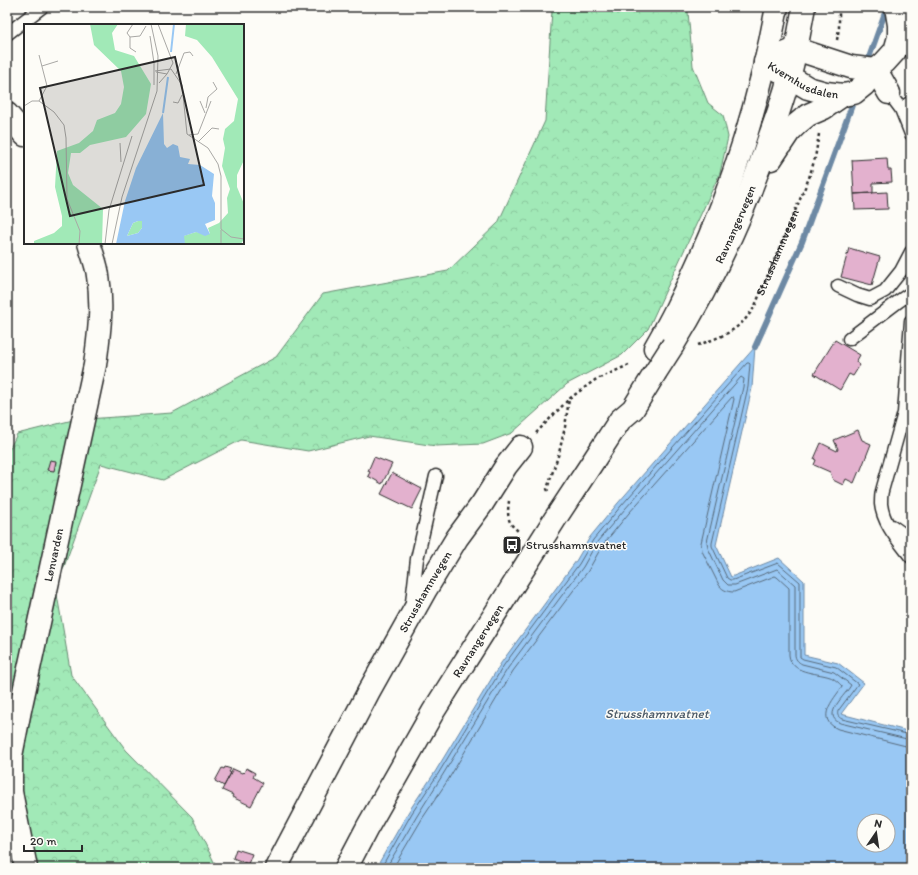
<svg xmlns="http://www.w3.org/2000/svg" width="918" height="875" font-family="Itim,sans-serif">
	<defs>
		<pattern id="forest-crowns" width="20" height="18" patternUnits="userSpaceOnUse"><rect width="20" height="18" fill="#a1e9b7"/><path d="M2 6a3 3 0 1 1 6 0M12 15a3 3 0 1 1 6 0" fill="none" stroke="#8bc89e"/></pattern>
	</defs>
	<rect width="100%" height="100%" fill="#fdfcf7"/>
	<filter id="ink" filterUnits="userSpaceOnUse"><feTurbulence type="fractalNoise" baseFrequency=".025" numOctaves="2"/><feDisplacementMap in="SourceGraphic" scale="8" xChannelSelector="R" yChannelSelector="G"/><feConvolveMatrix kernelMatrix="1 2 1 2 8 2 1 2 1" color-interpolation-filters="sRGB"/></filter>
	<g filter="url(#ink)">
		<path fill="url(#forest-crowns)" stroke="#668a71" d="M551,7H687L688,12L693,66L708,103L723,115L728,137L720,173L676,268L648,329L622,355L567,384L512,433L483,444L436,446L369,436L308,451L241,440L163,480L101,464L56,589L71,675L126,750L192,817L217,868H7V454L17,434L73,420L172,413L276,357L323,294L448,271L498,223L545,121L552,10Z"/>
		<path fill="#99c8f4" stroke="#6d89a4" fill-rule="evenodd" d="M755,347L752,388L716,545L731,577L779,558L804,581V655L838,663L864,683L841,714L911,732V868H376L409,811L435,772L501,663L576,561L590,537L618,503ZM864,821H888V845H864Z"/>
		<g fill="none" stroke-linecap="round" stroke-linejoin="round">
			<path stroke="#576a7b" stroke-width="1" d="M381,868L412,813L438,774L504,665L579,564L593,540L621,506L747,363H749L750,364L748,387L712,543V546L727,578L730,580H733L778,563L800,582V657L803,659L836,667L858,684L838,711C837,715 838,717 842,719L911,735
				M386,868L417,816L442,776L508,668L583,567L597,542L625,509L741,377L744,379L743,387L707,542L708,548L723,580L728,585H735L777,569L795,585V654C795,659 798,662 802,664L834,672L851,685C846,695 821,715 840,723L911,740
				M393,868L422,819L448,780L513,671L588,571L602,546L629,513L732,397H733L734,399L701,543L702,551L718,583C721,589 726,592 734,592L775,576L777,577L789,588V655C791,674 815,672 830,677C834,678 839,683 842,686V687C833,700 815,719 838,729L906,746H911"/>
			<path stroke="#6d89a4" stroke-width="6" d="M866,66L887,7
				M755,347L802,242L855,97"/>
		</g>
		<path fill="#e3b1ce" stroke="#2b2b2b" d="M887,158L888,170H891L892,182L873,183V193L854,194L852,160Z
			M887,192L888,209L855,210L854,194Z
			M849,248L880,257L872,285L841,277Z
			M835,340L860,355L856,362L860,365L853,376L849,374L840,390L814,374Z
			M858,430L862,440L871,444L860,472L859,471L854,483L846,479L843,485L833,480L830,472L814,465L816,460L814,459L821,443L837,451L838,449L834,440Z
			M374,457L392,464L382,484L368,476L370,472L368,471Z
			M50,460L56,461L54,471L47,470Z
			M392,473L422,489L412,509L381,494Z
			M225,767L231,769L229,772L231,773L224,786L215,781L222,768L224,769Z
			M246,768L255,773L253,777L263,783L251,806L232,797L233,795L222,790L233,769L242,773L243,772L244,773Z
			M236,849L252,854L248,864L233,858Z"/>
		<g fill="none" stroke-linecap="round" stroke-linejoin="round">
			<defs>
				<path id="lane" d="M7,34L42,7
					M889,93L901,109L911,134
					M901,109L911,102
					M838,286L857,295L870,299L885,291L901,271L911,252
					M911,321L904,413L882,491C881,495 881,499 881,504C883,524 899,541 911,557
					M849,339L899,301L911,293
					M892,526L906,536L911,537
					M413,606L412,602L417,559L436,476"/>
				<g id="street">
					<path d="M779,56L796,49L851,67L876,70"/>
					<path id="s2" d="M765,62L808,88L826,93L843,95L854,93L864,85L876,70L885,62L895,51L899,37V25L896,7"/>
					<path d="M876,70L889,93"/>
					<path d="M7,114L25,135"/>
					<path id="s3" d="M26,868L11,792V756L20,710L95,365C99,335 103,306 98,276C97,265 92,254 89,243"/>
					<path id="s4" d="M276,868L369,691L426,589L457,538L482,504L506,466L521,447"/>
				</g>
				<g id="primary">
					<path d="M771,159L789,132L797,124L808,115L824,108L843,95"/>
					<path id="s5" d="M673,345C714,278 747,207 771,133C781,106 790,77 796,49C799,35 801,21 804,7"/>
					<path d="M655,348C663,334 671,320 678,305C725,212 758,110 777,7"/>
					<path id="s6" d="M346,868L367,828L433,712L555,519L592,463L620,420L633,409L655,373"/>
				</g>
			</defs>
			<use href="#lane" stroke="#2b2b2b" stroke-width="15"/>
			<use href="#street" stroke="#2b2b2b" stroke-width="25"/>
			<use href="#primary" stroke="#2b2b2b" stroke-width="25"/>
			<g stroke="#2b2b2b" stroke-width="2.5" stroke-dasharray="3 3" stroke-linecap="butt">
				<path d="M837,40L839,28V7"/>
				<path id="s1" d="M698,345C712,340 728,335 739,325C745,321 749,314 754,308L809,178L815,158L819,134"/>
				<path d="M536,433L569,399L595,380L631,364"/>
				<path d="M548,491L547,489L559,453L565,427L569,399"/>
				<path d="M509,501C508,508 507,518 511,524C513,527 516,529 518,531"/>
			</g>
			<use href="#lane" stroke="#fdfcf7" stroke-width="12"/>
			<use href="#street" stroke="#fdfcf7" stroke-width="22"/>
			<use href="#primary" stroke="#fdfcf7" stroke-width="22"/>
			<defs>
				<path id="primary-bridge" d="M655,373L673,345"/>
			</defs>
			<use href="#primary-bridge" stroke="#2b2b2b" stroke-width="25" stroke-linecap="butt"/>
			<use href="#primary-bridge" stroke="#fdfcf7" stroke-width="22"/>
		</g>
	</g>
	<defs>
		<symbol id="bus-square" viewBox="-11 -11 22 22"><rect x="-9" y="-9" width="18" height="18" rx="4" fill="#2b2b2b" stroke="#fdfcf7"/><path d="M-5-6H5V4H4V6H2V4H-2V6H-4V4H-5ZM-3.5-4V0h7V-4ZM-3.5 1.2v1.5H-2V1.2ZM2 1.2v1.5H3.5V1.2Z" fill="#fff"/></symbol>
	</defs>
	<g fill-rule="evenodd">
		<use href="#bus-square" x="501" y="534" width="22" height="22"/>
	</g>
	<g text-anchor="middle" stroke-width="3" stroke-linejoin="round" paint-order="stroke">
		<g font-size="12" fill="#2b2b2b" stroke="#fdfcf7">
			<text dy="4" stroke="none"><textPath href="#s2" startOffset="43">Kvernhusdalen</textPath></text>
			<text dy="4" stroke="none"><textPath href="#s5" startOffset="136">Ravnangervegen</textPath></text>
			<text dy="4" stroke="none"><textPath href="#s1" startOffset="129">Strusshamnvegen</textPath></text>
			<text dy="4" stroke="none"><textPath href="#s3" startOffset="319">Lønvarden</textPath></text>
			<text dy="4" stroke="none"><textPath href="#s4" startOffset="314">Strusshamnvegen</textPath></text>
			<text dy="4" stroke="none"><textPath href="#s6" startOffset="263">Ravnangervegen</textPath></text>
		</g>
		<g font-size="12" fill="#2b2b2b" stroke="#fdfcf7" text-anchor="start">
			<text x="526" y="549">Strusshamnsvatnet</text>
		</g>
		<g font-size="13" font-style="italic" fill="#4c5a67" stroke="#fdfcf7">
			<text x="657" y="718">Strusshamnvatnet</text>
		</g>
	</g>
	<g transform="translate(24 24)">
		<rect width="220" height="220" fill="#fdfcf7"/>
		<path d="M66,0H94L88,9L91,26L110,32L127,60L122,90L102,113L66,121L56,129H47L44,149L49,161L79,185L78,220H10V217L30,209L38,202V192L31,163L33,127L55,119L69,107L73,96L91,89L97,80L100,63L97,47L70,21ZM162,0H220V136L213,151V163L220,180V215L217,220L159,219V212L172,208L186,210L184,204L195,199L204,189L203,174L206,165L198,142L201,124L199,115L201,105L210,97L214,75L188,33L173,16L161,12ZM114,197H118V204L114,209L103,212L109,199Z" fill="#a1e9b7"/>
		<path d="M139,89L140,120L143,124L149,120L154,122L156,133L166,135L164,140L176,141L190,150L188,172L191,179V196L181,200L186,210L181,212L172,208L160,212L161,220H92L101,177L112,144ZM114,197H118V204L114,209L103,212L109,199Z" fill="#99c8f4" fill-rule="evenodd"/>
		<path fill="none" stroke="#99c8f4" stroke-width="2" d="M147,28L150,0M139,89L144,53"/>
		<path fill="none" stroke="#a9a8a5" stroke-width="1" d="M109,0L103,9L106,13L116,12L122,2M126,12L130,39V61M106,13V24L112,28M18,42L34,37M147,45L158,61L163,110L184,124L194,140L197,152V205L207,213L220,215M131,47L147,45M132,48L143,50L149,39L134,0M152,50L160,29L166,28L169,32M135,59L143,50M15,77L23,62L15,31M176,77L181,89M149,78L154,79L158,71M0,82L8,77H15L30,88L40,101L42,114L43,175L56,207L55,220M182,84L184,73L193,65L189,58M165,111L174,110L187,77M174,118L188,104L195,105M96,119L97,138M81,220L85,186L108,112M88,220L98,173L133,67L134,32L127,0M197,220V206"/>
		<path fill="#2b2b2b" fill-opacity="0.15" stroke="#2b2b2b" stroke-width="2" d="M151,33L180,161L46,192L16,64Z"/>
		<rect width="220" height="220" fill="none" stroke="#2b2b2b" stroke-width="2"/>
	</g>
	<rect width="918" height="875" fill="none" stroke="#fdfcf7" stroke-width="24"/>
	<rect x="12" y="12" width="894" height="851" fill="none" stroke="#2b2b2b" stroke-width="1.5" filter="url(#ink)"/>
	<g transform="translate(876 833) rotate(13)"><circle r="19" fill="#fdfcf7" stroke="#a9a8a5"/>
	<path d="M0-3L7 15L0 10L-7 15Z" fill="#2b2b2b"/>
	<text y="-6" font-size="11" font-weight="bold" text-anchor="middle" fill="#2b2b2b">N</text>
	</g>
	<path d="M24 845v6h58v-6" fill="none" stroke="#2b2b2b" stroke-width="2"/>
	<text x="30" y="845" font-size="12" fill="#2b2b2b" stroke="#fdfcf7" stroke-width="3" paint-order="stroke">20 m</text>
</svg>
